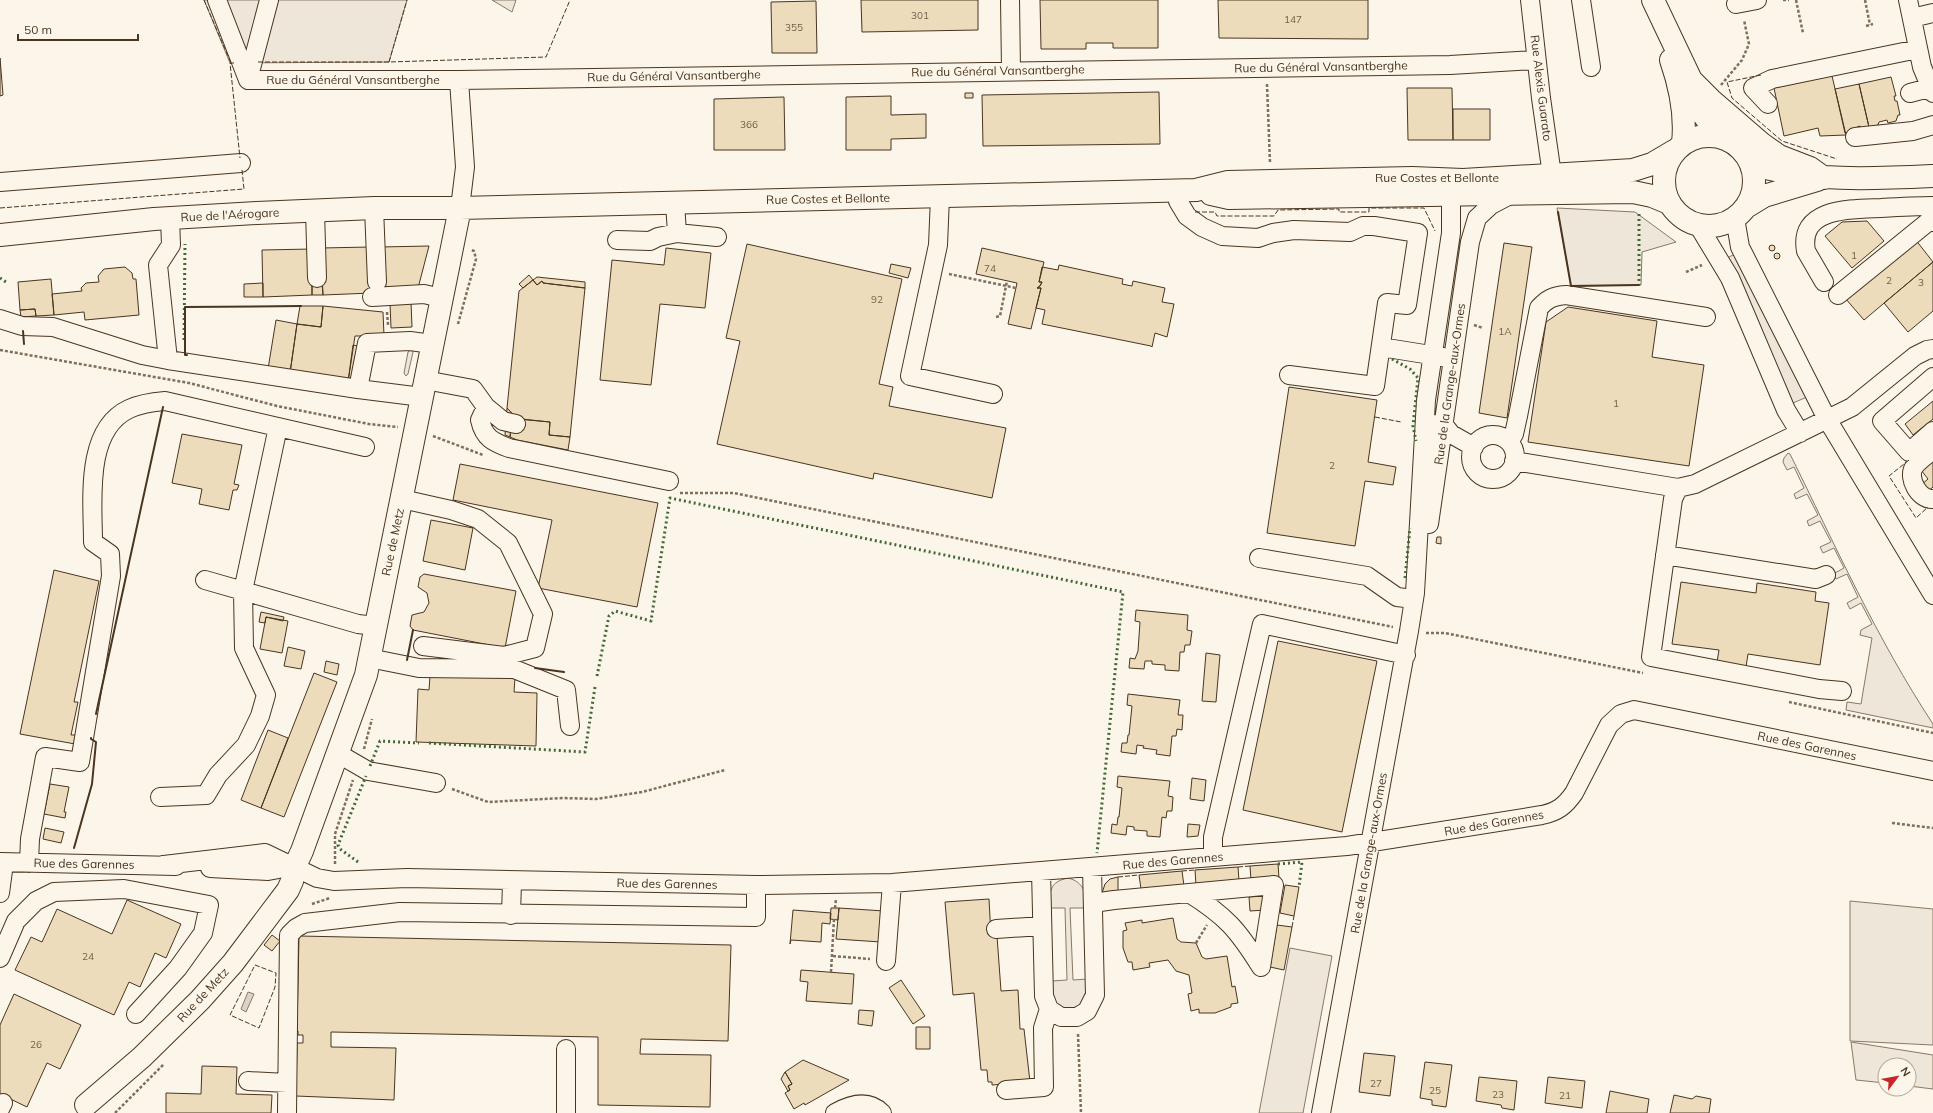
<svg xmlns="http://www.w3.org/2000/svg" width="1933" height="1113" font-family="Mulish,sans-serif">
	<rect width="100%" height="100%" fill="#fbf6e9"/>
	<path fill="#ede6d9" stroke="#887966" d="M204,0H407L389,62L230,63Z
		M492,0H516L512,12Z
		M1557,208L1635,212L1676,242L1642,252L1641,285L1571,286Z
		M1735,254L1807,397L1793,403L1727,258Z
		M411,350L413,352L408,374L406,376L404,373L408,352Z
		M1788,453L1790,454C1835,545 1877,639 1933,724V728L1846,710L1847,702L1861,704L1872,638L1860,635L1861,630L1872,624L1861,603L1850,609L1847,603L1858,597L1847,574L1836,579L1833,574L1844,568L1834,548L1823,553L1820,547L1831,542L1820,521L1809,526L1807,521L1818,515L1807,494L1796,499L1794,494L1804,488L1794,467L1787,470L1783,462L1784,458Z
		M1068,878C1084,882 1086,893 1087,908H1070L1073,980L1088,979C1088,984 1090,991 1088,995C1083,1008 1060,1016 1053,1000C1051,995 1052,987 1052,981L1067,980L1065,908H1049C1050,891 1049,882 1068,878Z
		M1850,901L1933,909V1045L1850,1041Z
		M1290,948L1332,956L1303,1113H1259Z
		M1851,1042L1933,1055V1089L1909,1086V1065H1885V1083L1856,1080Z"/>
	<path fill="#dcd4c6" stroke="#887966" d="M248,992L254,994L246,1012L241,1009Z"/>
	<path fill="#ecdcbc" stroke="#4a3520" d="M861,0H978V30L862,32Z
		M1040,0H1158V48H1113V43H1086V49H1041Z
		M1218,0H1368V39L1219,38Z
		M816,1L817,53H772L771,2Z
		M0,58L3,95L0,96Z
		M1830,76H1832L1846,135L1820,136L1818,128L1784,136L1774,88Z
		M1891,77L1896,96H1894L1895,101H1897L1900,115H1898L1896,121L1888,123L1887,120L1879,122L1878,125L1869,127L1859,84Z
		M1859,84L1869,127L1860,129V126L1857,127V130L1845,133L1835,89Z
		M1407,88H1452L1453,140H1408Z
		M1159,92L1160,144L983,146L982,95Z
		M965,93H973V98H965Z
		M891,96V115L926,114V138L891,139V150H846V97Z
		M784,97L785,150H714V99Z
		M1453,109H1490V140H1453Z
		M1867,221L1884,241L1852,268L1825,236L1842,222Z
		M1915,239L1933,262L1864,320L1845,298Z
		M1504,243L1532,247L1507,418L1479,413Z
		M747,244L902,279L879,384L893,387L889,406L1006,428L992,498L874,473L873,479L717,444L740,341L726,338Z
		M1769 248a3 3 0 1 1 6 0a3 3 0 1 1-6 0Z
		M429,246L417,292L381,293L380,247Z
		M370,247L372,293L323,295L321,248Z
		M666,248L711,253L705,308L660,304L651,385L600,380L612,260L664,265Z
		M982,248L1044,262L1039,282H1042L1040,286L1037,288H1041L1031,329L1008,324L1017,283L976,274Z
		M312,249V295L263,297L262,250Z
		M1774 256a3 3 0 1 1 6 0a3 3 0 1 1-6 0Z
		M1933,262V311L1908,332L1884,303Z
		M891,264L911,268L908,278L889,273Z
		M1059,265L1123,279L1122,284L1132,286L1133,281L1165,288L1162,302L1174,304L1167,337L1155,333L1152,347L1151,346L1042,324L1045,310L1036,308L1041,288H1037L1040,286L1042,282H1039L1042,267L1058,270Z
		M125,267L132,273L133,279H136L139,315L85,320L84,312L54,315L52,294L82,291L81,288L86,283L99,282L98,276L104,269Z
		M529,275L533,280L523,288L519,284Z
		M537,277L585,282V288L543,283L542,281L537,285L533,280Z
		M51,279L54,315L36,316L35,309L20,310L18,282Z
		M533,280L537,285L542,281L543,283L585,288L570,437L549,435L550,422L517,419L507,408L519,291Z
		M263,283V297H244V284Z
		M312,283H322L323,295H312Z
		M411,302L412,327L391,328L390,303Z
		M300,306H323L321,327L297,324Z
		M323,306L383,312L384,336H355L348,382L290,373L297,324L321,327Z
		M1568,307L1657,321L1652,357L1704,365L1689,466L1528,442L1546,322Z
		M35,309L36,316L21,317L20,310Z
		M276,320L297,324L290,373L268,369Z
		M353,345L358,346L352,382H348Z
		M1289,387L1377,400L1368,462L1396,467L1393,485L1365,481L1355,546L1267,533Z
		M1933,401V419L1913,435L1905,424Z
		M507,408L515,416L512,418L510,437L505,435Z
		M512,418L550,422L549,435L570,437L568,450L517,440L510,437Z
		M182,434L242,445L234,484L239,485L237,490H233L229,510L199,504L202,489L172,483Z
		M1933,460V487L1927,492L1921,485L1928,479L1921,470Z
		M460,464L658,503L637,607L538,588L552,520L453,500Z
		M431,520L473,528L465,570L423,561Z
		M1437,537H1441V544L1436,543Z
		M54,570L99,581L74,702H78L71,735H76L75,744L20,734Z
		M424,574L516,591L505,648L413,630L410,626L412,615L424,612L429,603L427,593L418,587L420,577Z
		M1681,582L1756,593L1757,583L1816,592L1815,601L1829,603L1820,665L1748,654L1746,667L1717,662L1719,650L1672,644Z
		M1136,610L1188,615L1187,630L1192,631L1190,645H1185L1184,652H1180L1179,671L1165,670V665L1152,664V661H1145L1144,669L1129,668L1130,658L1135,659L1138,651L1140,622L1135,621Z
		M261,612L284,617L283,621L266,617L265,623L259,622Z
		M266,617L288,621L282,653L260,649Z
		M1278,641L1377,661L1342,832L1243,810Z
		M288,647L305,651L301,669L284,666Z
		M1206,653L1220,655L1216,702L1202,701Z
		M326,661L339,664L337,675L324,672Z
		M314,673L337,682L284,817L261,808Z
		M430,676L515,678L514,692L537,693L536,746L416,742L418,689L429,690Z
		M1128,694L1180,700L1178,715H1183L1182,730L1177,729L1176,736H1172L1170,756L1156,754L1157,750L1143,748L1144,746L1137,745L1136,754L1121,752L1122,743H1127L1128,735H1129L1132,706L1127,705Z
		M268,730L288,738L261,808L241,800Z
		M1118,776L1170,781L1168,796L1173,797L1172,811H1167L1166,818L1162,817L1160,837L1147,836V831L1134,830V827L1127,826L1126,835L1111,833L1112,824L1117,825L1118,817H1119L1122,788L1117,787Z
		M1192,778L1206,780L1204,801L1190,799Z
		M50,784L69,787L64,812H66L65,818L44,814Z
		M1188,824L1200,825L1198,836L1187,837Z
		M45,828L64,832L61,843L43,839Z
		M1278,864L1279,878L1251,880L1250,866Z
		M1238,867L1239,881L1196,885L1195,870Z
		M1182,871L1184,886L1141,889L1139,875Z
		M1118,877V891L1102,893L1105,884L1110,879Z
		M1285,885L1299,887L1294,916L1280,913Z
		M1264,896L1265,910L1250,911L1249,897Z
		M989,899L991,936H997L1001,991L1018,990L1020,1029H1024L1030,1082L992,1085V1082H988L987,1070H981L974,993L953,995L945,902Z
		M127,900L181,924L166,958L155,953L140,987L129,982L114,1015L15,970L31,937L42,942L57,909L112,934Z
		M831,908H839L838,920L830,919Z
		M839,908L884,911L881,942L836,939Z
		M793,910L831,913L830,924L822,923L821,942L791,940L790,944Z
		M1173,918L1177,939L1181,942L1196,943L1202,957L1206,959L1227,956L1232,987L1235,986L1238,1003L1231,1004V1007L1215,1013H1199V1009L1191,1011L1188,994L1192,993L1189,975L1176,971L1168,960L1149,963L1150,967L1133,970L1132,962H1128L1123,948V931L1127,930L1125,923L1142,920V923Z
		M1277,925L1292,927L1284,970L1270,967Z
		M272,935L280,941L272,951L264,945Z
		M299,936L731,945L728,1041L641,1039L640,1054L711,1055L710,1107L598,1105V1037L331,1032V1047L396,1048L394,1100L296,1096L297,1043H303V1035H298V1031H297Z
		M801,970L854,974L852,1004L806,1001L808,982L800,981Z
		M901,980L925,1016L913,1024L889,988Z
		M14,994L81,1025L60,1069L47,1063L27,1107L0,1094V1025Z
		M859,1010L874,1011L872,1026L858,1024Z
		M916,1027H930V1049H916Z
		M1364,1053L1395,1056L1390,1096L1359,1092Z
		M803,1060L849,1080L805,1105L804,1103L794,1109L785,1093L790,1090L788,1086L792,1084L785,1072Z
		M1425,1062L1452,1065L1446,1107L1432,1105V1100L1420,1098Z
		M202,1066L237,1067L236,1094L272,1095L271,1113H166V1093L201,1094Z
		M785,1072L792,1084L788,1086L790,1090L788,1091L781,1079Z
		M1479,1077L1517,1081L1514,1110L1502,1108L1501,1105L1476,1101Z
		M1548,1077L1585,1081L1582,1108L1545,1103Z
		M1610,1091L1649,1099L1647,1113H1606Z
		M1674,1095L1692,1099L1696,1096L1711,1099L1709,1113H1670Z"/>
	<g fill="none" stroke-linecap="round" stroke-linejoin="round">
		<defs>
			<path id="minor" d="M217,0L248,80
				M1010,0L1011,70
				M1530,0L1541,98L1552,175
				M1581,0L1591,67
				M1908,0L1922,67L1933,93
				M1736,4L1757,0
				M1912,18L1933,13
				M248,80H459L1450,65L1536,60
				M248,80L269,0
				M459,80L465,167L460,208
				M1910,93L1933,87
				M1768,104L1753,88L1772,79L1918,49
				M1855,137L1913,131L1933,125
				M0,182L241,163
				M1178,191V201L1187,216L1202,227L1222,236L1258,238L1273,233L1294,230L1350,232L1363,226H1374L1418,233L1407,305L1387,303L1375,386L1289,375
				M940,197L938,245L910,376L993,394
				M675,203L677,233
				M374,208L377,282
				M315,211L317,278
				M170,218L171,245L158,265L168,360L358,389
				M1735,218L1740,247L1827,419L1933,595
				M1698,225L1730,278L1786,410L1800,433
				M617,240L650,241L658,237L677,233L717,237
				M1824,282L1806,251C1798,207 1852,209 1881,208C1898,207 1916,206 1933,206
				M1838,295L1928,222H1933
				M372,297L424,294L441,298
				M0,319L22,326L53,327L142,355L168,360
				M1381,347L1443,357
				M1933,377L1882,421L1909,452L1933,431
				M425,380L473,389L486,407L503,421L516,424
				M422,397L358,389L367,343L410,341L432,344
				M486,407L480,420C484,438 493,442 509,448L669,481
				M1436,424L1444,425L1451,434L1474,447
				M1471 457a22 22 0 1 1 44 0a22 22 0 1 1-44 0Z
				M1509,442L1514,434L1518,416L1539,308C1547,299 1553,296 1566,295L1706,317
				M1933,450C1927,455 1918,461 1914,467C1907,478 1919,500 1933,499
				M1514,461L1678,488L1695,484L1852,407L1915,356L1927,350L1933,349
				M1678,488L1673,499L1651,657L1819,689L1842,691
				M402,499L451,510L478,519L508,543L543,614L535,648L504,656L423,646
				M1429,524L1470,242L1477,218L1491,205L1512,194
				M1665,555L1816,579L1826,575
				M1259,558L1367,576L1397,597L1414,599
				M205,580L358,624L376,626
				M369,658L419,668L514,669L566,690L570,726
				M337,753L368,771L436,783
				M160,797L206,795L218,775L246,745L260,716L266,695L244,648L243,591L278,427
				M1213,857V837L1262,624L1406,655
				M0,862L176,866
				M29,863L30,839L45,757L80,762L111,576L110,554L93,542C93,502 84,430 129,409C140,404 152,402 165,401L365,447
				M164,865L265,853L317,878L334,881L407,878L756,885L892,883L1347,846L1542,815C1557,812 1565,806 1574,793L1609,725L1621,714L1634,710L1933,771
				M210,868L268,871L295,866
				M1041,871L1044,996L1049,1009L1061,1017H1077L1087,1011L1095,995L1092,868
				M0,893L4,863
				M1093,903L1114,900L1274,885L1261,967C1238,930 1226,916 1189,893
				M511,915L512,882
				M996,929L1042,926
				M0,958L16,921L36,901L54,892L124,889L209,905L203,933L178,968L136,1014
				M886,961L892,883
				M566,1049V1113
				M248,1081L287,1083
				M1006,1090L1044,1087L1043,1028L1049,1009
				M0,1109L3,1103
				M287,1113L289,935L296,928L305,923L400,912L756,917V885
				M835,1113C851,1104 868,1099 882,1113
				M1321,1113L1409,631L1415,593L1426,400L1451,233V194L1459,185"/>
			<path id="major" d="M1653,0L1691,80L1711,100L1762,144L1779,156L1810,168L1824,178
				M1671,60C1680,86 1686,116 1683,143
				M1683,86L1711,125L1724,138
				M1664 181a45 45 0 1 1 90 0a45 45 0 1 1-90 0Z
				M1751,164C1811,182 1871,179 1933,176
				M1211,194L1229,198L1633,192L1652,196L1669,203
				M1746,207L1764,196L1817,180
				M0,235L154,219L257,213L374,208H460L1196,190L1228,182L1412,178L1463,180L1633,170L1652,164L1674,151
				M86,1105L142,1057L200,1000L233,963L288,890L292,881L295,866L302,851L366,675L460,208"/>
		</defs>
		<use href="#minor" stroke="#4a3520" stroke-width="20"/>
		<use href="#major" stroke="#4a3520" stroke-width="24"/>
		<path stroke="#7f6f5c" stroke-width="2.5" stroke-dasharray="3 2" stroke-linecap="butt" d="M1783,0H1789
			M1796,0L1803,33
			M1865,0L1870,25
			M1866,26L1873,24
			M1267,84L1270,163
			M1721,85L1742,60L1749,44L1744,20
			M1686,272L1702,265
			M949,274L1016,288
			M387,312L388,325
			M996,317L1000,316L1007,281
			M458,324L476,259L474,251L471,250
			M1474,325L1483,328
			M0,350L189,383L277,406L369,424L398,427
			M433,436L483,455
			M680,493H734L1393,627
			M1426,633H1445L1643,673
			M1789,702L1933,733
			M364,749L372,719
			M452,789L488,802L563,798L596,799L642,792L725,770
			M1892,823L1933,828
			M335,864V834L353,780
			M312,904L330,898
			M835,908L836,899
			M1196,943L1207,925
			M833,956L870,959
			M831,972L834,919
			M1078,1034L1081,1113
			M115,1113L164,1064"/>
		<use href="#minor" stroke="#fbf6e9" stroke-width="18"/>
		<use href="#major" stroke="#fbf6e9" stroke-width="22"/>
		<path stroke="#436837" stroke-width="3" stroke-dasharray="2 3" stroke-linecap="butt" d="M1639,214V285
			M0,278L6,282
			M184,340L185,244
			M1392,359L1410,369L1418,378L1413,426L1416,441
			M1405,578L1410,528
			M597,676L609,616L615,611L651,621L670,498L1123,592L1097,853
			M429,743L585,752L595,687
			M370,766L380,741L419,743
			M358,862L340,849L338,845L366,776
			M1278,864L1302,862L1299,887"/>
		<path stroke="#4a3520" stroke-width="1" stroke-dasharray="5 2" stroke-linecap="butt" d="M204,0L231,63
			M258,62H389L546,57L570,0
			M389,62L407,0
			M234,63H230L240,158
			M1761,75L1727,82L1732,98L1782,141L1837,159
			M0,208L244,189L242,170
			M1195,212H1215L1217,216H1274L1278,210L1339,209V212H1369V208H1424L1435,231
			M1375,417L1401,422
			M1909,460L1889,476L1916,518L1928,507
			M1238,867L1250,866
			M1182,871L1195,870
			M1118,877L1139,875
			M1292,927L1294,916
			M255,965L276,973L275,987L259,1028L230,1015Z"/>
		<path stroke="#4a3520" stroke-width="2" d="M1558,212L1571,286L1639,285
			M23,331L24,344
			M187,355H185V307L301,306
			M407,660L413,630
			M535,668L564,672
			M96,714L163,407
			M74,848L92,784L96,742L91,739V738"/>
	</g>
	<g text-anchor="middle" stroke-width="3" stroke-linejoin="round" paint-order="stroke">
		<g font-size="10" fill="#725f47">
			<text x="920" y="19">301</text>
			<text x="1293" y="23">147</text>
			<text x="794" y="31">355</text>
			<text x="749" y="128">366</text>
			<text x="1854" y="259">1</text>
			<text x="990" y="272">74</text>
			<text x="1889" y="284">2</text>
			<text x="1921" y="286">3</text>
			<text x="877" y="303">92</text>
			<text x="1505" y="335">1A</text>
			<text x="1616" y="407">1</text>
			<text x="1332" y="469">2</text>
			<text x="88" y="960">24</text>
			<text x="36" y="1048">26</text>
			<text x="1376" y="1087">27</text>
			<text x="1435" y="1094">25</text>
			<text x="1498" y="1098">23</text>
			<text x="1565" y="1099">21</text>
		</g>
		<g font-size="12" fill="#4a3520" stroke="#fbf6e9">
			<text transform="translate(1321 67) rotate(-1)" y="4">Rue du Général Vansantberghe</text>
			<text transform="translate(998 71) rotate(-1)" y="4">Rue du Général Vansantberghe</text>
			<text transform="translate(674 76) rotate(-1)" y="4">Rue du Général Vansantberghe</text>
			<text x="353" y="84">Rue du Général Vansantberghe</text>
			<text transform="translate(1541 88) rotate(83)" y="4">Rue Alexis Guarato</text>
			<text x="1437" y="182">Rue Costes et Bellonte</text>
			<text transform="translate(828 199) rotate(-1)" y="4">Rue Costes et Bellonte</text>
			<text transform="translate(230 215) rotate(-3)" y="4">Rue de l'Aérogare</text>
			<text transform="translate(1450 384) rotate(-82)" y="4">Rue de la Grange-aux-Ormes</text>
			<text transform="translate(393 542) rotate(-78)" y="4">Rue de Metz</text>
			<text transform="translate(1807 746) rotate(12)" y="4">Rue des Garennes</text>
			<text transform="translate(1494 823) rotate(-10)" y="4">Rue des Garennes</text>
			<text transform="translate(1369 853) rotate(-80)" y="4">Rue de la Grange-aux-Ormes</text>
			<text transform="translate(1173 861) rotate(-5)" y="4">Rue des Garennes</text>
			<text transform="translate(84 864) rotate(1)" y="4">Rue des Garennes</text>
			<text transform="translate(667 884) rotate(1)" y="4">Rue des Garennes</text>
			<text transform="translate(203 995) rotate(-47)" y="4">Rue de Metz</text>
		</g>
	</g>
	<g transform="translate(1897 1077) rotate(58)"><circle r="19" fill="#fbf6e9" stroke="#b4a999"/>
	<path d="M0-3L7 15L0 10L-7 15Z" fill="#c62828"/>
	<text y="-6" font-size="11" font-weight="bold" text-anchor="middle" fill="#4a3520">N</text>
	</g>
	<path d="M18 34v6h120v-6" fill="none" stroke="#4a3520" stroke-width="2"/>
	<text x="24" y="34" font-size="12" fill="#4a3520" stroke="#fbf6e9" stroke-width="3" paint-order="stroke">50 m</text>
</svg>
